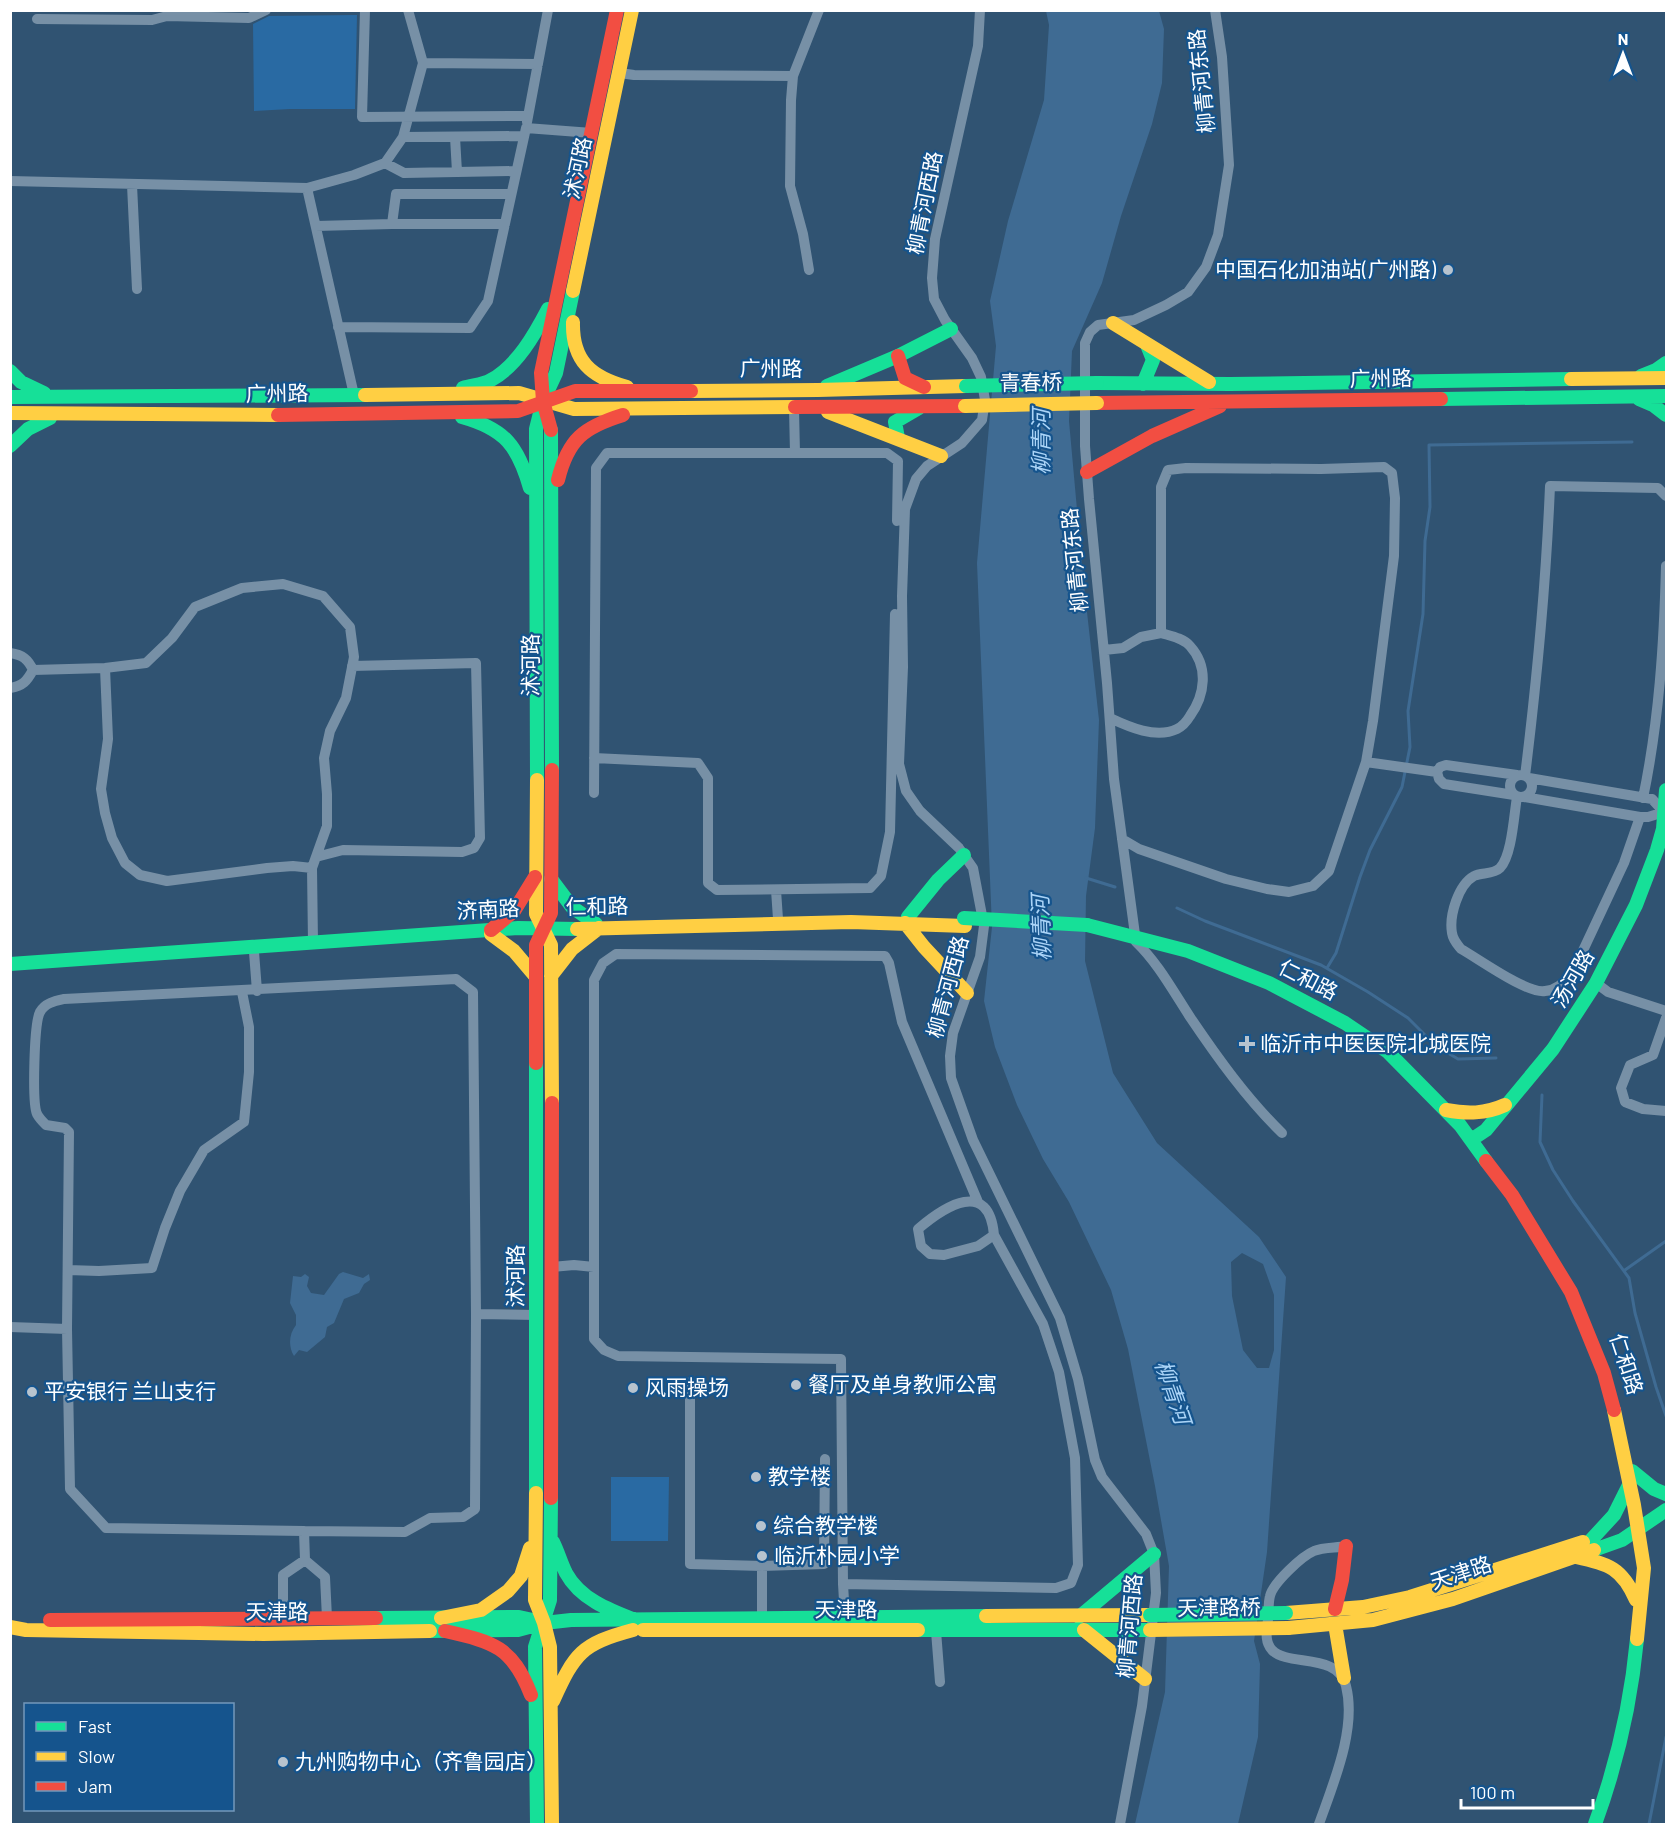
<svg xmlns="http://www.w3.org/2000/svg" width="1677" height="1835" font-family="Barlow,'Noto Sans SC',sans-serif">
	<rect width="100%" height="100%" fill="#305372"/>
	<path fill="#296aa3" d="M357,15L355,109H290L254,111L253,24L269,16Z
		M611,1477H669L668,1541H611Z"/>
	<path fill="#3f6b93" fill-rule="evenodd" d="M1046,11H1159L1164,29L1162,83L1152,124L1121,216L1102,283L1072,351L1069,421L1083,576L1099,720L1095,828L1086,896L1085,961L1113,1073L1157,1143L1259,1237L1286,1277L1267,1552L1254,1641L1260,1664L1258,1737L1238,1824H1135L1165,1692L1169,1566L1155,1486L1128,1349L1111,1290L1069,1202L1043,1159L1017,1105L995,1047L984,1001L992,927L977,563L996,346L990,301L1008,221L1044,100L1049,25ZM1242,1253L1263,1264L1274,1295V1350L1269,1368H1257L1243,1350L1232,1296L1231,1262Z
		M343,1272L363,1278L369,1274L370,1280L364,1284L359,1293L344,1299L334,1323L327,1327L325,1337L307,1352L299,1350L294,1356C288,1346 289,1334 296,1325V1315L290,1303L293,1276L301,1277L305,1274L309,1277L307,1286L311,1293L324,1295L339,1274Z"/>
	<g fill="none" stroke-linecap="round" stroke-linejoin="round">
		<path stroke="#3f6b93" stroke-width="3" d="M1086,878L1115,887
			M1177,908L1205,921L1321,965L1368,992L1408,1018L1436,1046L1458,1059L1496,1058
			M1327,968L1336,953L1360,877L1370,850L1402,787L1410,747L1408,711L1423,614L1425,541L1430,507L1429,445L1632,442
			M1542,1095L1540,1142L1553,1170L1573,1201L1629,1278L1635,1313L1656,1387L1666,1416
			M1625,1270L1666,1241
			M1649,1824L1666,1737"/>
		<path stroke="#7790a6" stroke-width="10" d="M365,10L362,117L528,116
			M980,10L978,46L935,239L932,278L934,299L945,320L972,358L981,377L985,400L982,420L962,443L927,466L916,479L905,509L902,596L903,667L899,764L906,791L920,811L959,848L973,868L984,926L980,957L953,1033L950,1056L951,1078L973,1140L1060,1318L1078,1379L1095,1460L1102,1477L1146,1534L1154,1554L1156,1593L1142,1706L1120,1824
			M1215,10L1222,57L1229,165L1218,235L1206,267L1188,292L1166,305L1134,320L1098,325L1090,332L1085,343V446L1089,499L1107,683L1114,779L1136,942C1158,963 1173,991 1190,1017C1217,1057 1247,1099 1282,1133
			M37,19L152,20L167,16L249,18L266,10
			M423,63L538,64
			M620,73L634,75L793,76L819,10
			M793,76L791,100L790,186L803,234L809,270
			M527,122L548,10
			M403,137L524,136
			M455,137L457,172
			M385,163L404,173L516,171
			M10,181L307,188
			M132,185L137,289
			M392,224L396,194H511
			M316,226L392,224H505
			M338,327L470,328L488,301L526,128L592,133
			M354,395L307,188L354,175L385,163L403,137L423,63L408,10
			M794,409L795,453
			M1104,650L1123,648L1141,637L1161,633V487L1168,470L1186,468L1321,469L1384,467L1392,473L1395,498L1394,556L1373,721L1366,762L1329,871L1313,886L1289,892L1267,889L1226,879L1139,849L1122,839
			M10,653C23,655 28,659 33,670C27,681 23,686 10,688
			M105,668L108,739L101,789L105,813L112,838L125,863L140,875L167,881L267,868L293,866L312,868
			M33,670L105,668L146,663L172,638L195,607L242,588L283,584L323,596L350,627L354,657L346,698L330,731L324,758L327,794V826L312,868L313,943
			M1110,718C1129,727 1156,739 1177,729C1183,726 1187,721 1190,716C1205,695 1209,667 1190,646C1183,638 1171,636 1161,633
			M594,758L698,763L708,778V883L717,890L870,888L881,876L890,832L895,614
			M1366,762L1437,772
			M1437,772L1439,779L1444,784L1514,795
			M1437,772L1440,767L1446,765L1517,775
			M1510 786a11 11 0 1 1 22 0a11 11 0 1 1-22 0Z
			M1525,776C1537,679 1546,584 1550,486L1658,488L1666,496
			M594,793L596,468L607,453H887L898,461L897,521
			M1517,797C1514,814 1512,856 1500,868C1493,875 1481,872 1474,876C1458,885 1449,916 1452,933C1453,940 1457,944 1461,949C1479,959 1527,994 1545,991C1557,990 1564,982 1572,974L1624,863L1640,817
			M1524,797L1640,817H1648L1664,812L1652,799L1529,778
			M1643,798C1659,721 1664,644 1666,566
			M316,857L343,850L462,852L474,848L480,838L476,663L352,666
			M776,890L778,919
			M254,952L257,991
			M1596,983L1608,992L1666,1011
			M1666,1018L1653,1055L1630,1065L1621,1088L1625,1102L1643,1109L1666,1111
			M552,1267L574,1265L594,1267
			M68,1270L99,1271L152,1268L165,1228L180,1191L204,1150L244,1122L249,1072V1027L242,992
			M476,1314L537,1315
			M10,1327L67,1329L70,1489L106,1528L304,1531L305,1560L283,1575V1600L287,1618
			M67,1329L69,1132L65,1128L46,1125C43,1122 39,1118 37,1114C32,1103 34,1023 40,1012C45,1003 55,1001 64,999L456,979L473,992L476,1314L475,1509L463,1517L430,1518L405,1532L304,1531
			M690,1382V1564L762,1566L824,1564L825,1459
			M305,1560L325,1577L327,1618
			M843,1584L841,1359L618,1356L604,1350L594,1339V980L603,963L616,954L885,956L889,963L902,1022L978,1202
			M845,1617L843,1584L1056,1588L1071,1583L1078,1565L1075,1458L1059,1372L1043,1324L994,1235C989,1178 945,1206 918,1229L921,1246L930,1254L944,1255L978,1246L994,1235
			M762,1618V1566
			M936,1631L940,1682
			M1319,1824C1333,1784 1357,1729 1346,1686C1338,1652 1288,1667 1272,1650C1264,1641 1267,1630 1268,1619C1269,1612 1268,1603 1270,1596C1273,1583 1302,1556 1314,1551C1323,1547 1337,1548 1346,1546"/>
		<path stroke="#16e098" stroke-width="14" d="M10,371L21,382L44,393
			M1641,376L1656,370L1666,363
			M1097,383L1230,384L1571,379
			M1143,384L1153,360L1147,345
			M827,386L898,356L951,329
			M463,388C472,385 483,385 491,380C517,366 535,334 548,309
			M10,397L365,395
			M1441,399L1666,396
			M1639,399L1653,405L1666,415
			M462,417C505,429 518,446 530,488
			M551,430L552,770
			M898,438L895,422L919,408
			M10,446L28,429L50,418
			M537,780L536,429L543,401L556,373L573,291
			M551,879L572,907L596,924
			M908,917L938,880L964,855
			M1087,925L1188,951L1269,983L1345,1023L1388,1052L1460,1125L1486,1161
			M10,964L518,928L577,929
			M1471,1140L1486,1130L1553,1049L1596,983L1636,905L1657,850L1663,829L1666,790
			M1632,1471L1654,1489L1666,1494
			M536,1493V1063
			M1591,1540L1614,1515L1629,1485
			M553,1542C558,1552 561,1563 566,1573C580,1599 609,1610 635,1620
			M1594,1550L1622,1540L1666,1510
			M1079,1617L1154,1554
			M376,1618L519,1617L542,1622
			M918,1630H1150
			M430,1631L518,1630L544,1623L571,1620L986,1616
			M537,1824L535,1647L550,1600L551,1498
			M1595,1824C1617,1764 1631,1703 1637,1639"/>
		<path stroke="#ffcf43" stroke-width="14" d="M573,291L632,10
			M573,322C572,361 591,377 627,387
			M1113,323L1209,382
			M1571,379L1666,378
			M691,391L818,390L966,386
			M365,395L519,393L574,409L795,407
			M828,412L941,456
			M10,413L278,415
			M537,780L536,914L551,945L552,1103
			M905,923L924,947L967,993
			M577,929L851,922L965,926
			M491,934L514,951L536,977
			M551,976L572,949L599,928
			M1446,1110C1467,1114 1485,1114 1505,1105
			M1614,1410L1634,1505L1644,1568L1637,1639
			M536,1493L535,1600L544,1623L550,1647L552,1824
			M1576,1557C1609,1564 1622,1568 1636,1600
			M1286,1613L1363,1607L1410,1597L1583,1542
			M986,1616L1150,1615
			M441,1618L481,1610L508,1591L521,1576L530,1548
			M1335,1624L1344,1678
			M10,1627L26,1630L263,1634L430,1631
			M1288,1628L1373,1620L1453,1599L1594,1550
			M643,1630H918
			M1084,1630L1145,1679
			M553,1701C575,1653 581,1644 633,1630"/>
		<path stroke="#f24e42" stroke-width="14" d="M898,356L905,378L924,387
			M1097,403L1441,399
			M795,407L965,406
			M278,415L518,411L575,391H691
			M551,430L543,401L541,373L617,10
			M1087,472L1152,436L1220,406
			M558,480C568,439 584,427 623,415
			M491,930L514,911L535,877
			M536,1063V945L551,913L552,770
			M1486,1161L1512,1195L1571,1292L1604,1373L1614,1410
			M551,1498L552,1103
			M1335,1609L1342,1580L1346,1546
			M50,1620L376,1618
			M445,1631C493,1642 512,1646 531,1695"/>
		<path stroke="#16e098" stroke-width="14" d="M966,386L1097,383
			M964,918L1087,925
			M1150,1615L1286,1613"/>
		<path stroke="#ffcf43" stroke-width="14" d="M965,406L1097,403
			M1150,1630L1288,1628"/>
	</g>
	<g fill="#b7c3ce" stroke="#15548d" stroke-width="2">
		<circle cx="1448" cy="270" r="6"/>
		<path d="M1244 1035h6v6h6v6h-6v6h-6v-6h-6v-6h6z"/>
		<circle cx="796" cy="1385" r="6"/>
		<circle cx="633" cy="1388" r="6"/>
		<circle cx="32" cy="1392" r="6"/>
		<circle cx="756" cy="1477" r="6"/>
		<circle cx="761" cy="1526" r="6"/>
		<circle cx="762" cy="1556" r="6"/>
		<circle cx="283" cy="1762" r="6"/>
	</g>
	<g text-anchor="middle" stroke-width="4.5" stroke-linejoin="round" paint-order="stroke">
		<g font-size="21" fill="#fff" stroke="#15548d">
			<text transform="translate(1202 81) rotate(-96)" y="7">柳青河东路</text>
			<text transform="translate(578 168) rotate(-78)" y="7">沭河路</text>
			<text transform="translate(925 203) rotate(-79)" y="7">柳青河西路</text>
			<text x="771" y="376">广州路</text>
			<text transform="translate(1381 379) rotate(-1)" y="7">广州路</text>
			<text transform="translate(1031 383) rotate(-1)" y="7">青春桥</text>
			<text transform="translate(277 394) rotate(-1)" y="7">广州路</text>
			<text transform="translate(1075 560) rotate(-96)" y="7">柳青河东路</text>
			<text transform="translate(531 665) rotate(-90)" y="7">沭河路</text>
			<text transform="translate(597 907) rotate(-1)" y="7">仁和路</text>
			<text transform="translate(488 910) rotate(-3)" y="7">济南路</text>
			<text transform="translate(1573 979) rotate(-60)" y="7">汤河路</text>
			<text transform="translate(1308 980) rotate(27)" y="7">仁和路</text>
			<text transform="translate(948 987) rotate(-75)" y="7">柳青河西路</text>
			<text transform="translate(516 1276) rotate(-90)" y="7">沭河路</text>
			<text transform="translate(1626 1364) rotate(72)" y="7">仁和路</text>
			<text transform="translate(1461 1573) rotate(-18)" y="7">天津路</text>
			<text transform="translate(1219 1608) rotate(-1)" y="7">天津路桥</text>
			<text x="846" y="1617">天津路</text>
			<text x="277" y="1619">天津路</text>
			<text transform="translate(1130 1626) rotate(-85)" y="7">柳青河西路</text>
		</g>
		<g font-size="21" fill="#fff" stroke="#15548d" text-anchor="start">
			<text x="1436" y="277" text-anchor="end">中国石化加油站(广州路)</text>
			<text x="1260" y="1051">临沂市中医医院北城医院</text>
			<text x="808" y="1392">餐厅及单身教师公寓</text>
			<text x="645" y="1395">风雨操场</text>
			<text x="44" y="1399">平安银行 兰山支行</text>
			<text x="768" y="1484">教学楼</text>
			<text x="773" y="1533">综合教学楼</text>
			<text x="774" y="1563">临沂朴园小学</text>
			<text x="295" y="1769">九州购物中心（齐鲁园店）</text>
		</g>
		<g font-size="22" font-style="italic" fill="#abd4f7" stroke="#15548d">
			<text transform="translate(1041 442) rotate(-90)" y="8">柳青河</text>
			<text transform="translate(1041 928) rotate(-92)" y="8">柳青河</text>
			<text transform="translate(1173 1392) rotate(71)" y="8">柳青河</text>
		</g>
	</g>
	<rect width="1677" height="1835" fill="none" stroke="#ffffff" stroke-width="24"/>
	<rect x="24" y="1703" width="210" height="108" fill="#15548d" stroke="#7398bb" stroke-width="1.5"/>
	<rect x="36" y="1722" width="30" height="9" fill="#16e098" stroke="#7398bb" stroke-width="1.5"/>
	<text x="78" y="1733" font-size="18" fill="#ffffff">Fast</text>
	<rect x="36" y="1752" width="30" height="9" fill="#ffcf43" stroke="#7398bb" stroke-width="1.5"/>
	<text x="78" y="1763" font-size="18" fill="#ffffff">Slow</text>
	<rect x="36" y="1782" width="30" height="9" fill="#f24e42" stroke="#7398bb" stroke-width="1.5"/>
	<text x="78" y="1793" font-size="18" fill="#ffffff">Jam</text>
	<g transform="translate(1623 54)" stroke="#15548d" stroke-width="4.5" paint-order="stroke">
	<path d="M0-4.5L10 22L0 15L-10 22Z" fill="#ffffff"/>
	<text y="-9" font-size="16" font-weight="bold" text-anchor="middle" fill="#ffffff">N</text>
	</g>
	<path d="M1461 1799v9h132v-9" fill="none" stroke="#ffffff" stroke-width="3"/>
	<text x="1470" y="1799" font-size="18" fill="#ffffff" stroke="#15548d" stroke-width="4.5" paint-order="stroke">100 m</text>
</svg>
